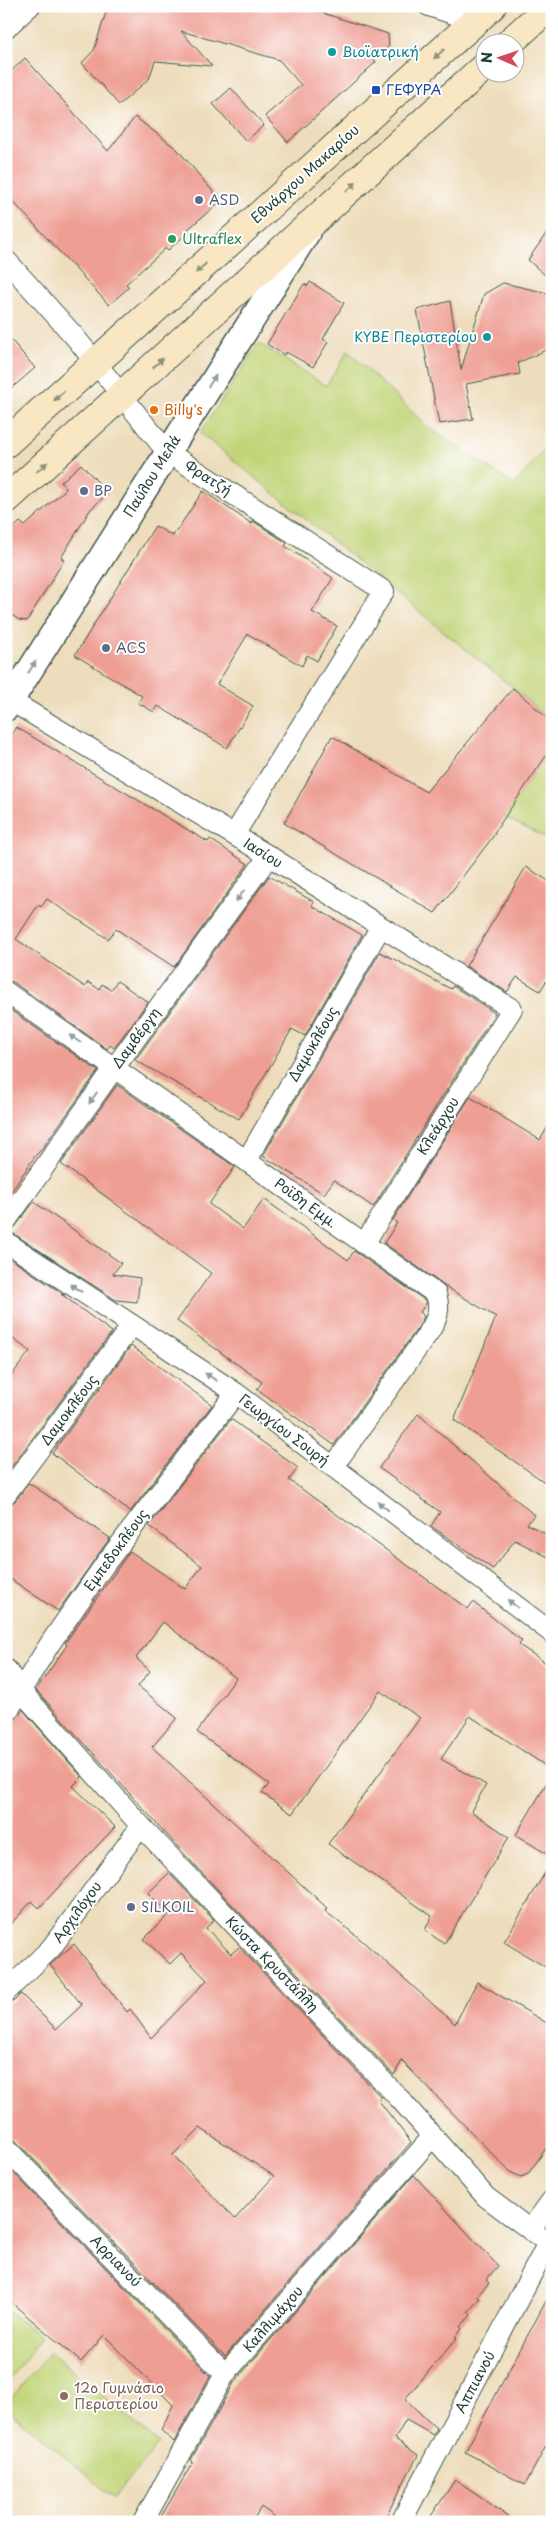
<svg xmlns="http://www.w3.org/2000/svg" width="558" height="2528" font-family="'Playpen Sans',sans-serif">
	<rect width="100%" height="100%" fill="#fff"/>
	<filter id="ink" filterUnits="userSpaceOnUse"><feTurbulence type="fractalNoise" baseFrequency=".02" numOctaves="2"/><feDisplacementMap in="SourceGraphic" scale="10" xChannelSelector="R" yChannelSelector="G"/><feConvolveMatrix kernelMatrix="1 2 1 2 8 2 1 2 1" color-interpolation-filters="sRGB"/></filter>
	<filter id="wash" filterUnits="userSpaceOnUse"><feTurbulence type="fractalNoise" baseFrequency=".0096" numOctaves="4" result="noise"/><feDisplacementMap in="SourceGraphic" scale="20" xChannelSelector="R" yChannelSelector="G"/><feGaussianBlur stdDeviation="1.12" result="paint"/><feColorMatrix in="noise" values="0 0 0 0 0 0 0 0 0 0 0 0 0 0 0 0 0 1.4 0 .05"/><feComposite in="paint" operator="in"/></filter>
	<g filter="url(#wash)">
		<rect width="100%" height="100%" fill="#eeddbc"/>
		<path fill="#c1d477" stroke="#708856" d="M259,343L326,386L348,351L429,428L514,485L552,441V722L513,688L200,433Z
			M552,747V841L504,817Z
			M6,2310L42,2337L6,2384Z
			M50,2352L159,2443L114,2498L6,2408V2404Z"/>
		<g id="blocks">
			<path fill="#ee9e93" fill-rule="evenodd" d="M108,6H301L388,34L389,46L374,59L376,62L288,142L265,116L301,85L279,60L181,31L212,66L155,61L149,79L119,105L82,63L94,50Z
				M25,58L108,151L135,117L177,149L221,201L187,230L189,232L168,250L166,248L126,284L129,287L109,305L6,194V76Z
				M231,88L264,125L246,141L213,104Z
				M552,225V281L528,260Z
				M310,282L344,303L323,339L328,342L313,367L286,352L284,355L267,344L304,284L308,286Z
				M503,283L552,294V347L518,363L520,374L466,384L473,419L439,424L417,310L450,301L461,370L484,294Z
				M6,334L35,368L6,393Z
				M81,464L108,493L90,510L61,558L64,560L27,621L19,620L6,611V535L20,522L25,526L66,489L61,482Z
				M203,491L252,524L253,521L287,543L285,546L333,578L312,612L337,626L317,661L307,655L302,666L248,634L217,684L253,706L227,748L158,706L154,712L138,703L142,696L75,655L155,526L173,536Z
				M513,688L552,722V747L494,833L495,834L435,913L284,823L332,736L426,792Z
				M16,727L208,842L210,839L248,864L174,967L116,929L108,939L47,899L41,907L38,905L16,939L85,987L88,982L99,989L102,984L111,990L117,981L148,1002L114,1048L110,1045L107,1049L13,982L6,980V743Z
				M526,867L552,883V972L540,991L517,977L507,992L466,966Z
				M269,876L314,902L312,906L362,935L305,1036L292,1029L239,1119L135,1060Z
				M380,952L451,989L453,986L495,1013L373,1207L334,1180L324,1194L263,1156Z
				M6,1007L98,1071L41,1150L35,1156L6,1200Z
				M117,1085L235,1167L209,1204L243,1229L264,1199L348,1260L354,1251L426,1301V1304L420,1312L424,1316L419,1326L334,1445L257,1389L262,1382L177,1321L211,1273L61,1164Z
				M470,1097L540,1140L552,1120V1487L454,1420L496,1317L443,1285L384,1243L397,1223L393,1220Z
				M34,1202L121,1263L113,1274L140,1278L137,1302L116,1300L11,1232Z
				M6,1256L65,1295L61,1294L112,1332L6,1474V1383L30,1351L6,1334Z
				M131,1346L212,1405L130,1512L52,1453Z
				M418,1414L534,1515L527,1524L552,1537V1559L515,1540L493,1569L431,1526L440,1512L379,1468Z
				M231,1419L298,1468L289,1480L468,1609L473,1602L522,1641L519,1645L552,1667V1770L470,1716L441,1759L486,1785L471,1811L509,1837L444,1944L425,1930L432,1916L328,1844L420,1718L380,1691L292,1814L262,1793L269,1784L197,1732L236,1678L163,1622L136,1658L150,1671L138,1686L177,1718L152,1747L327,1908L325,1911L359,1938L455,2024L477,1982L552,2026V2140L528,2174L521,2177L510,2172L402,2061L394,2075L186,1856L36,1690L67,1645L65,1643L130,1551L185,1589L202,1566L149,1526Z
				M29,1483L110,1538L58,1611L6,1576V1506L15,1501Z
				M23,1710L82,1777L73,1786L115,1827L39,1908L32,1901L6,1929V1729Z
				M552,1774V1857L516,1835Z
				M552,1861V1971L504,1942Z
				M169,1873L214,1920L206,1928L231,1954L239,1947L381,2097L379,2101L411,2142L225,2356L15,2140L6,2136V2004L14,2001L21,1994L56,2029L82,2005L50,1965L74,1944L127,2012L130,2009L151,2038L207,1980L181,1953L170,1964L144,1939L169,1914L148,1893ZM200,2128L274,2176L235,2219L173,2155Z
				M6,2165L210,2376L174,2442L161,2430L173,2405L104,2335L81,2362L6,2298Z
				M414,2175L498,2266L486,2280L489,2283L477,2296L480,2298L468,2312L471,2315L460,2327L462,2329L455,2337L457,2338L405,2399L437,2429L433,2435L406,2420L395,2439L418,2455L383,2522H282L261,2507L252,2522H158L193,2462L191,2460L235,2381Z
				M552,2290V2435L525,2485L465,2452Z
				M455,2480L516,2522H427Z"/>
		</g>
	</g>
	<g filter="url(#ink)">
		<use href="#blocks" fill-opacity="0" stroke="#3e5548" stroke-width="1"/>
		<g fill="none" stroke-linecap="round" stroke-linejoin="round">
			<defs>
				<path id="minor" d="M429,6L475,21
					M6,28L30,6
					M6,260L75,337L167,452L384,591L234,835
					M11,701L269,856L512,1009L364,1244
					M6,992L436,1294C441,1310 437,1319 429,1332L333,1467
					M247,1160L380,928
					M6,1221L115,1067L269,856
					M6,1242L236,1393L552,1633
					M6,1494L132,1325
					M6,1669L22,1692L141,1826L399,2098L486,2197L552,2246
					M6,1714L51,1642L105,1564L236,1393
					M6,1992L51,1948L141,1826
					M6,2148L225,2374
					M530,2230L552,2200
					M143,2522L225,2374L432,2137
					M401,2522L548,2243"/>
				<path id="tertiary" d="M6,708L307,233"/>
				<path id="secondary" d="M510,42L550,6
					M6,443L492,6
					M6,500L486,65"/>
			</defs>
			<use href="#minor" stroke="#3e5548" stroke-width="22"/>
			<use href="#tertiary" stroke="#3e5548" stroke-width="28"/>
			<use href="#secondary" stroke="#3e5548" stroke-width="30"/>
			<use href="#minor" stroke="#fff" stroke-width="20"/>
			<use href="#tertiary" stroke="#fff" stroke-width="25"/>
			<use href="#secondary" stroke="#f9e7c3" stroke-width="28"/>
		</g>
		<defs><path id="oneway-solid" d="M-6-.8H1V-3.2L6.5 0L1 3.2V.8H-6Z" transform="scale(1.25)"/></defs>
		<g fill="#8c927c">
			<use href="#oneway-solid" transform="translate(439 54) rotate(138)"/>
			<use href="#oneway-solid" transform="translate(351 187) rotate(-42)"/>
			<use href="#oneway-solid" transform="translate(201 268) rotate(138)"/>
			<use href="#oneway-solid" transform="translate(158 363) rotate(-42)"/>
			<use href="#oneway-solid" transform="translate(59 396) rotate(138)"/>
			<use href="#oneway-solid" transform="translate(42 467) rotate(-42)"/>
		</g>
		<g fill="#8f9e9a">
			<use href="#oneway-solid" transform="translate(212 381) rotate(-56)"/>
			<use href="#oneway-solid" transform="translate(32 667) rotate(-58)"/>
			<use href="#oneway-solid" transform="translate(240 896) rotate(126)"/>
			<use href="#oneway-solid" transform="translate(75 1039) rotate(-145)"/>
			<use href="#oneway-solid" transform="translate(93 1098) rotate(125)"/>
			<use href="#oneway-solid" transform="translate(76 1288) rotate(-146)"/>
			<use href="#oneway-solid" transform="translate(211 1377) rotate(-147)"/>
			<use href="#oneway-solid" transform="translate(383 1506) rotate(-142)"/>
			<use href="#oneway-solid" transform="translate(513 1604) rotate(-143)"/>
		</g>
	</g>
	<g fill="#0f9aa8" stroke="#fff" stroke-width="2">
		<circle cx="332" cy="52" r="5"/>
		<circle cx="487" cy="337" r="5"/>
	</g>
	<rect fill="#1a4fb4" stroke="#fff" stroke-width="2" x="371" y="85" width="10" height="10" rx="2.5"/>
	<g fill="#5c6f8a" stroke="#fff" stroke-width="2">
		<circle cx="199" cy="200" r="5"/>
		<circle cx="84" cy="491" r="5"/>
		<circle cx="106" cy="648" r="5"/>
		<circle cx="131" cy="1907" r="5"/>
	</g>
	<circle fill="#2e9e5b" stroke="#fff" stroke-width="2" cx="172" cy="239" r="5"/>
	<circle fill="#e8710a" stroke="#fff" stroke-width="2" cx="154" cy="410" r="5"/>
	<circle fill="#8d6e63" stroke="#fff" stroke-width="2" cx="64" cy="2396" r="5"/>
	<g text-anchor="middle" stroke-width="4" stroke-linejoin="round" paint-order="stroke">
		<g font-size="14" fill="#0d838f" stroke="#fff" text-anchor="start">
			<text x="342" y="57">Βιοϊατρική</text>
			<text x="477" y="342" text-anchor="end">ΚΥΒΕ Περιστερίου</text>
		</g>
		<g font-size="14" fill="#164399" stroke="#fff" text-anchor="start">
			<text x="386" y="95">ΓΕΦΥΡΑ</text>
		</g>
		<g font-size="14" fill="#1f3d34" stroke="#fff">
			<text transform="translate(305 174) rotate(-42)" y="5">Εθνάρχου Μακαρίου</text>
			<text transform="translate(152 476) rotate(-58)" y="5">Παύλου Μελά</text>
			<text transform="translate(208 478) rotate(33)" y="5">Φρατζή</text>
			<text transform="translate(263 853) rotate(32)" y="5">Ιασίου</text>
			<text transform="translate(136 1038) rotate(-54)" y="5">Δαμβέργη</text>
			<text transform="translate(313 1044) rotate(-60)" y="5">Δαμοκλέους</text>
			<text transform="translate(438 1126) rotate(-58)" y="5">Κλεάρχου</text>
			<text transform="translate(306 1203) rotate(36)" y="5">Ροϊδη Εμμ.</text>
			<text transform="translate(69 1410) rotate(-53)" y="5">Δαμοκλέους</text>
			<text transform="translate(284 1430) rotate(37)" y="5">Γεωργίου Σουρή</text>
			<text transform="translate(116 1550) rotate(-54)" y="5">Εμπεδοκλέους</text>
			<text transform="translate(77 1912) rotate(-54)" y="5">Αρχιλόχου</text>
			<text transform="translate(272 1964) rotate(46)" y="5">Κώστα Κρυστάλλη</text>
			<text transform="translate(116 2261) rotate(46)" y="5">Αρριανού</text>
			<text transform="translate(273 2319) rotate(-49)" y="5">Καλλιμάχου</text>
			<text transform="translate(475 2382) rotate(-62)" y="5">Αππιανού</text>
		</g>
		<g font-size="14" fill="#4e5e75" stroke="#fff" text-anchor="start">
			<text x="209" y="205">ASD</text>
			<text x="94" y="496">BP</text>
			<text x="116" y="653">ACS</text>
			<text x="141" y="1912">SILKOIL</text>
		</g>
		<g font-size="14" fill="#27864d" stroke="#fff" text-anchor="start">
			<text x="182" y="244">Ultraflex</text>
		</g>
		<g font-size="14" fill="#c56008" stroke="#fff" text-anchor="start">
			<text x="164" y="415">Billy's</text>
		</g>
		<g font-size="14" fill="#785e54" stroke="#fff" text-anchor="start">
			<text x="74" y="2393">12ο Γυμνάσιο<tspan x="74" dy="16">Περιστερίου</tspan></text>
		</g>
	</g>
	<rect width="558" height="2528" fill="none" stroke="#fff" stroke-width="25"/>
	<g transform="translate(500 58) rotate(272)"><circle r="24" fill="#ffffff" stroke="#a5b1ae"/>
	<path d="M0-4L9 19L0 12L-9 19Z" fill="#d1495b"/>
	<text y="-8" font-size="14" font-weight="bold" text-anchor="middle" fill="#1f3d34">N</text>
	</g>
</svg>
